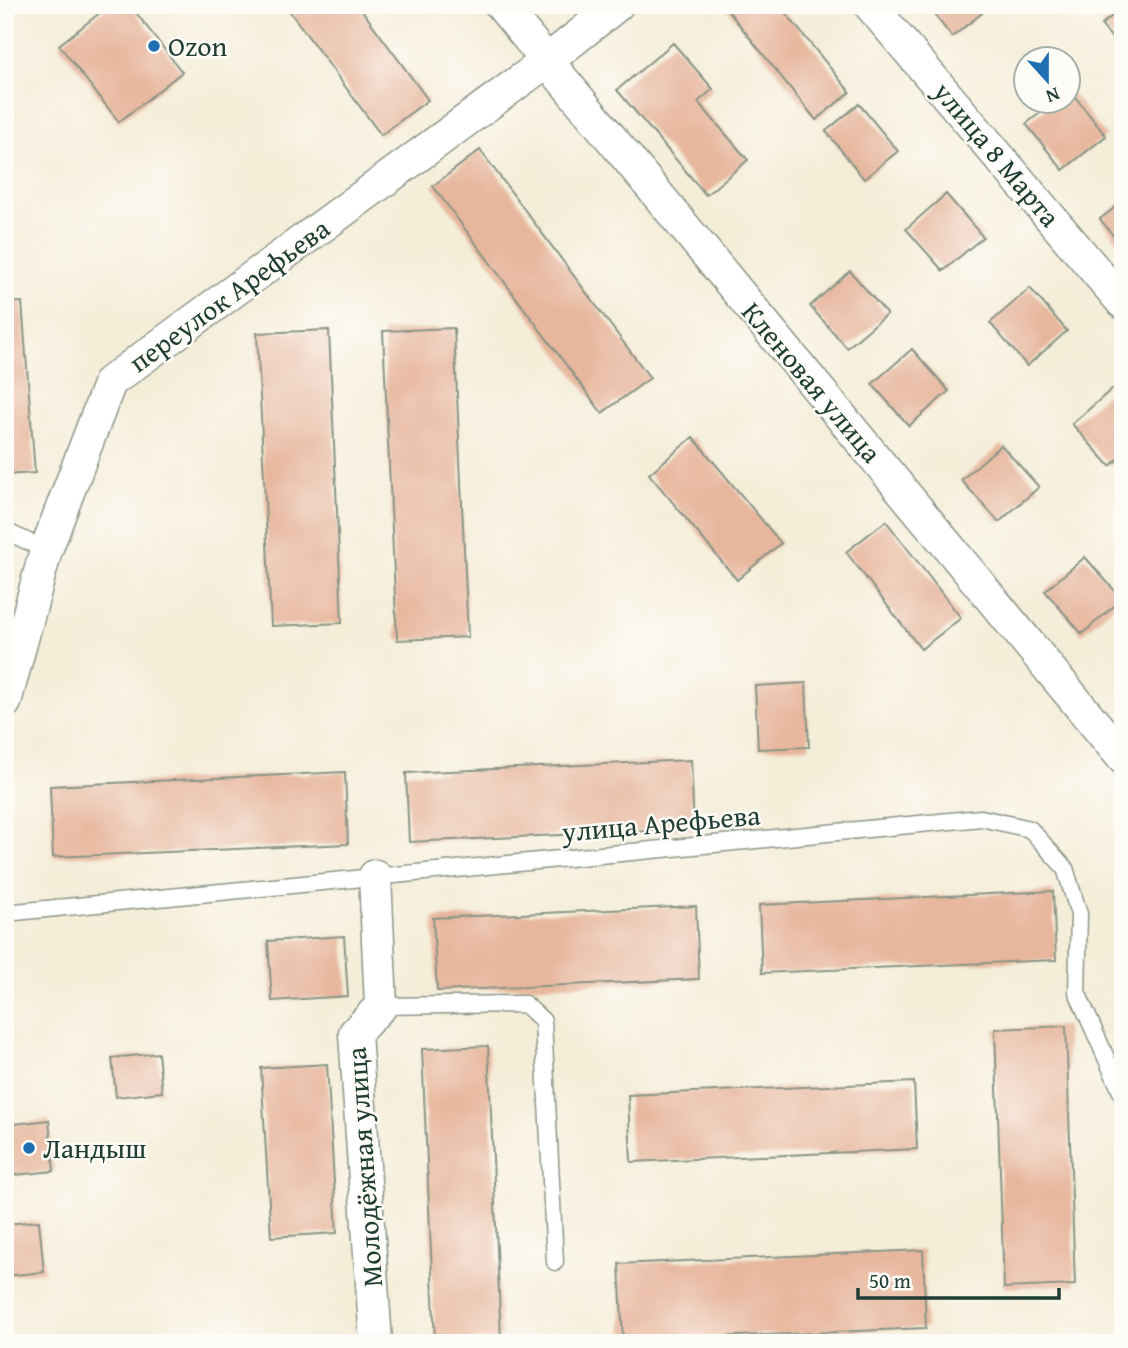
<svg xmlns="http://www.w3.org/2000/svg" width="1128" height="1348" font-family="'Gentium Book Plus',serif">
	<rect width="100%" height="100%" fill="#fdfcf7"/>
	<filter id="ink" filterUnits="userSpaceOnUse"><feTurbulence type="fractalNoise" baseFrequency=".0143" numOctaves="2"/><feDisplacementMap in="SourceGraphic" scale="14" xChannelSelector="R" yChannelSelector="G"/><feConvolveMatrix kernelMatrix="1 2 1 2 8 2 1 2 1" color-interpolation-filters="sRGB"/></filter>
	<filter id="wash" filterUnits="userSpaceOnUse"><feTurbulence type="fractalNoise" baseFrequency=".00686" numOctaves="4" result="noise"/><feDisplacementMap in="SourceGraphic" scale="28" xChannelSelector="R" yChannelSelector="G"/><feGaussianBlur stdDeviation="1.57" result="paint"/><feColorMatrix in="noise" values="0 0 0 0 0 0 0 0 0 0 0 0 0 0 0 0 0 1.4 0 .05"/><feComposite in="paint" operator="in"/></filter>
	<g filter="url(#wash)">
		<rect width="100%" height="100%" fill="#f4edd8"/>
		<g id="blocks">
			<path fill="#e7b69c" d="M110,5H130L182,72L119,122L59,45Z
				M285,5H358L428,100L381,135Z
				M727,5H779L850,92L816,120L725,7Z
				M927,5H992L952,37Z
				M1123,7V51L1101,25Z
				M673,43L713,89L698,102L748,160L706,195L617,90Z
				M1068,88L1106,136L1063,170L1026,124L1054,102H1068Z
				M859,104L898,151L864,179L826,131Z
				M480,150L650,378L602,413L433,186Z
				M946,194L983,237L943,271L906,229Z
				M1123,201V248L1100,219Z
				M850,271L887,314L847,348L810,306Z
				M1030,288L1067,331L1027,366L990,323Z
				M22,302L35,473L5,475V303Z
				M454,328L468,637L397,640L383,331Z
				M329,330L342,623L271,626L257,333Z
				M912,349L949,391L909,426L872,384Z
				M1112,389L1123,401V455L1110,466L1072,424Z
				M693,437L781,543L737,580L649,474Z
				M1001,445L1039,487L999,522L961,480Z
				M886,521L961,618L921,649L846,552Z
				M1085,557L1122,599L1082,634L1045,591Z
				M806,683L809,747L758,749L755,686Z
				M691,760L694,829L409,842L406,773Z
				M345,772L348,844L53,857L50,786Z
				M1053,891L1056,960L762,973L759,905Z
				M696,906L699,979L437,991L433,918Z
				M344,936L348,996L272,1001L268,941Z
				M1066,1026L1075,1285L1004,1288L995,1029Z
				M488,1046L501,1339L435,1342L422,1049Z
				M158,1053L162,1092L116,1097L112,1058Z
				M327,1064L337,1233L271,1237L261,1068Z
				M914,1082L917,1149L631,1162L628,1095Z
				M49,1120L54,1171L5,1176V1125Z
				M39,1221L44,1272L5,1276V1224Z
				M923,1250L926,1328L623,1341L619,1264Z"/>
		</g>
	</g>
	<g filter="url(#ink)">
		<use href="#blocks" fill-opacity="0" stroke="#8a9586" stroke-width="2"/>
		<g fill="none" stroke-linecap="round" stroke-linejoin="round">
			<defs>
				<path id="service" d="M5,531L46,550
					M5,913L981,818L1030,829L1065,868L1079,914L1077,992L1123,1096
					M381,1006L525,1004L543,1021L555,1262"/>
				<path id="minor" d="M501,5L1123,758
					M870,5L1123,303
					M5,702L46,550L110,382L547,61L617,5
					M375,876L381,1006L355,1033L376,1343"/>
			</defs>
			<use href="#service" stroke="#8a9586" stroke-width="19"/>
			<use href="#minor" stroke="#8a9586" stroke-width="35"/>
			<use href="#service" stroke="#fff" stroke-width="16"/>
			<use href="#minor" stroke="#fff" stroke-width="32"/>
		</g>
	</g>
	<g fill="#1f6fb2" stroke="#fdfcf7" stroke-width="2.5">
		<circle cx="154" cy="46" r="7"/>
		<circle cx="29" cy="1148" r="7"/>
	</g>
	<g text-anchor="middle" stroke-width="5" stroke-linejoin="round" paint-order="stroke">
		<g font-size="28" fill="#1f3d34" stroke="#fdfcf7" text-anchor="start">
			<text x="168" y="56">Ozon</text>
			<text x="43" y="1158">Ландыш</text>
		</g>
		<g font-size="28" fill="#1f3d34" stroke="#fdfcf7">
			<text transform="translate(997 154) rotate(50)" y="10">улица 8 Марта</text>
			<text transform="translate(229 295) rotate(-36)" y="10">переулок Арефьева</text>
			<text transform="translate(812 382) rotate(50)" y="10">Кленовая улица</text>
			<text transform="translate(661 823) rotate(-5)" y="10">улица Арефьева</text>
			<text transform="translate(364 1167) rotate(-94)" y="10">Молодёжная улица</text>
		</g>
	</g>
	<rect width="1128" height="1348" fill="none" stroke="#fdfcf7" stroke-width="28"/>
	<g transform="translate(1047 80) rotate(159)"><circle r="33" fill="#fdfcf7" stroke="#a4b0a9" stroke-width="2"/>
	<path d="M0-5L12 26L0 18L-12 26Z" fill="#1f6fb2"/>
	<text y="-10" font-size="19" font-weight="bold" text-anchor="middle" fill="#1f3d34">N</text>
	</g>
	<path d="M858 1288v10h201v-10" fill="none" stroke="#1f3d34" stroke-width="3.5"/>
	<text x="869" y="1288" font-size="21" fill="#1f3d34" stroke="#fdfcf7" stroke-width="5" paint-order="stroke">50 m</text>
</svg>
